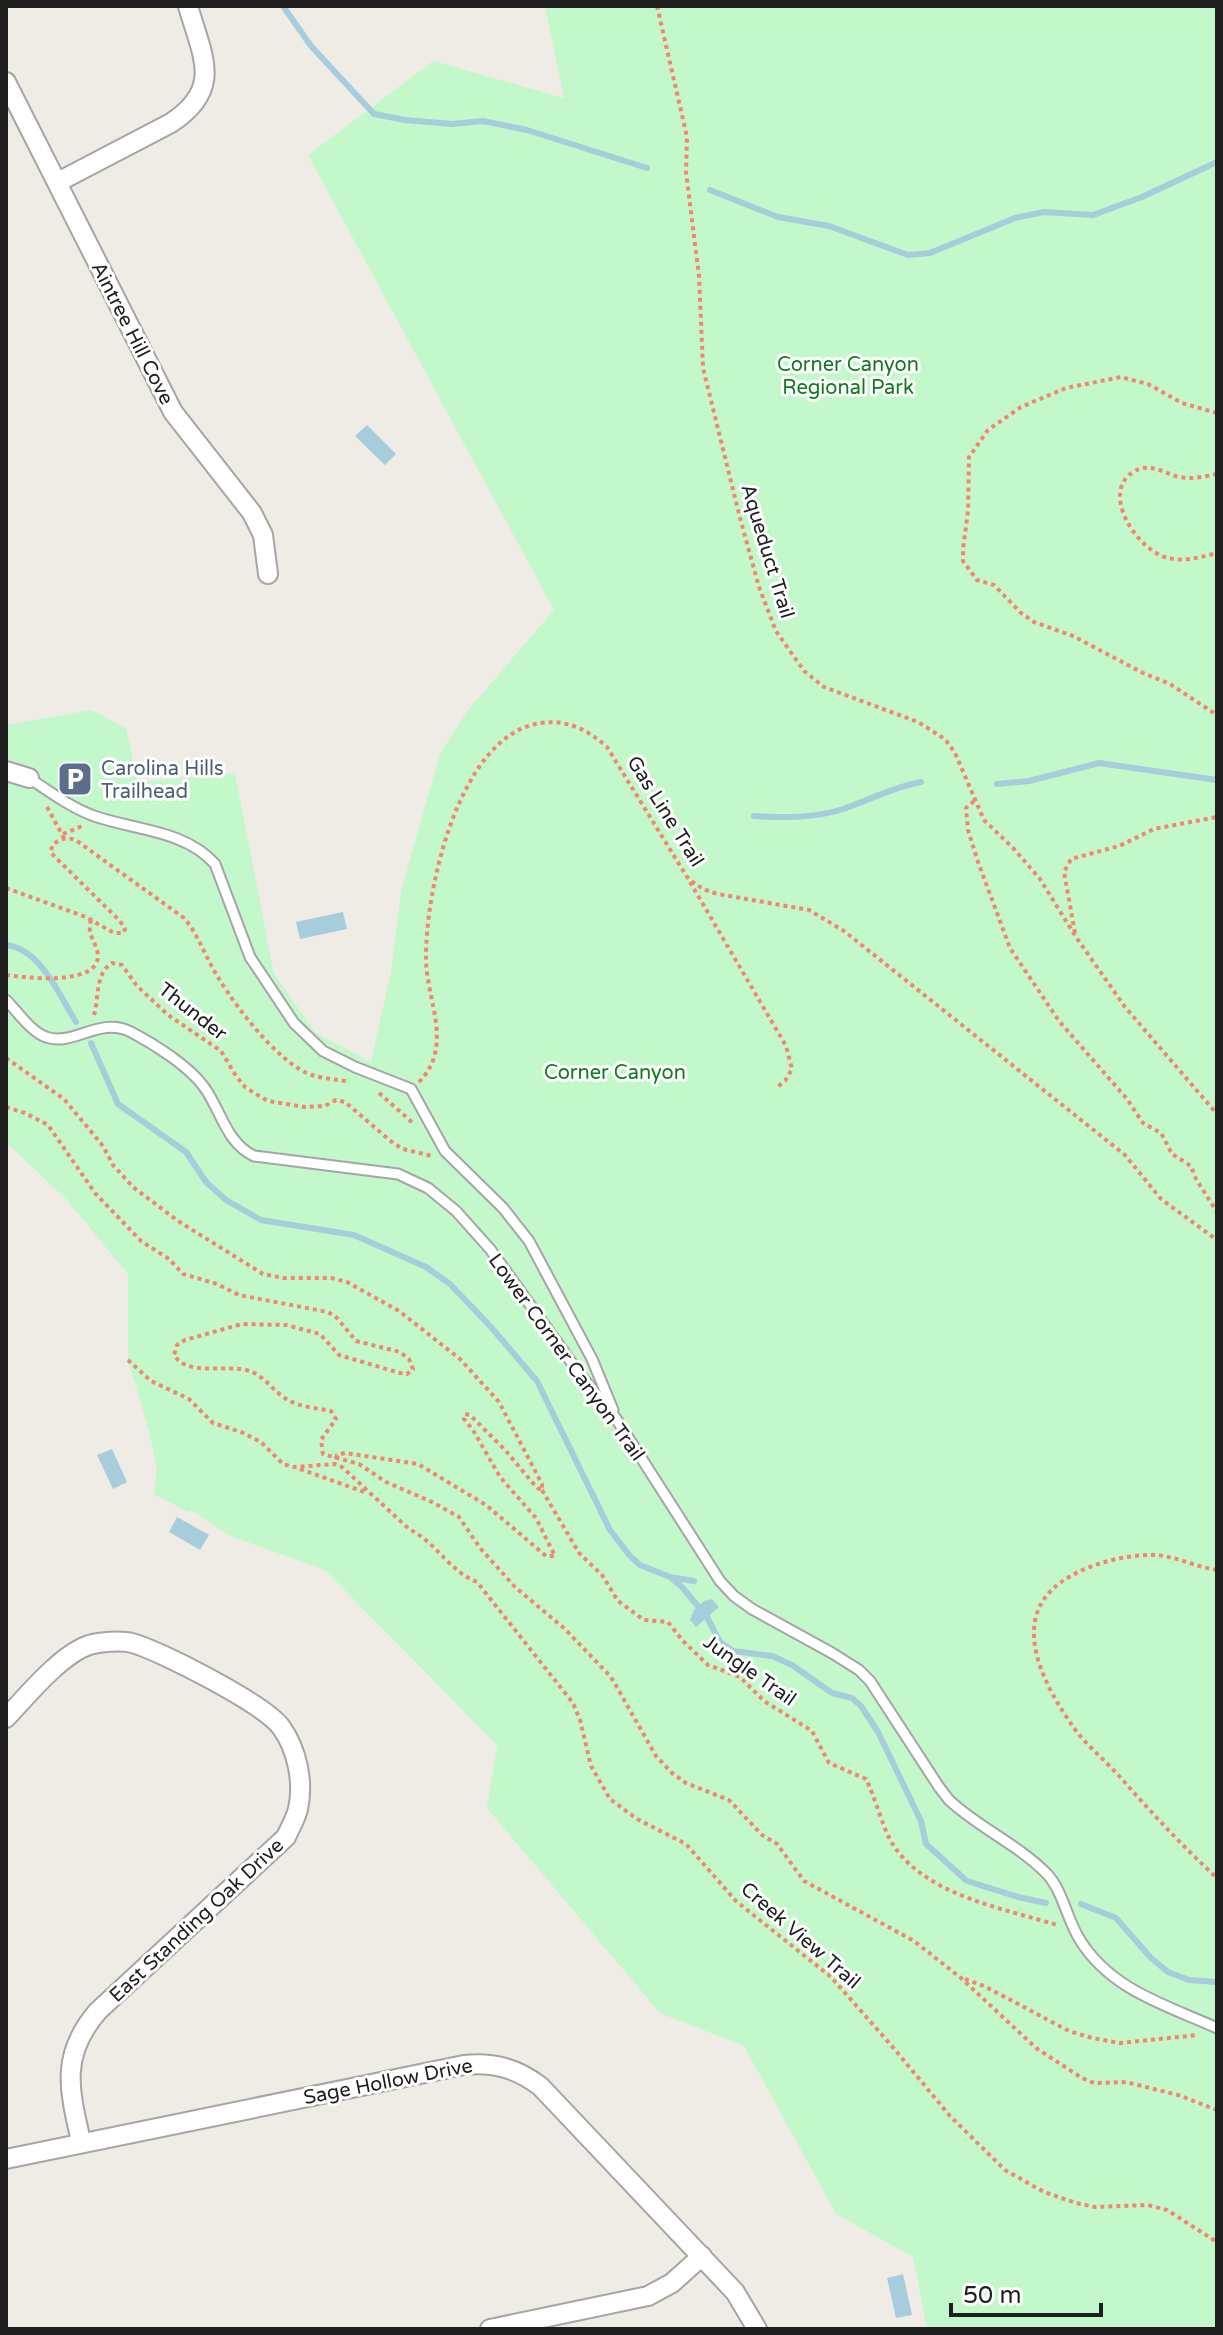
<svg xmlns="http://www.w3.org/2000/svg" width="1223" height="2335" font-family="'Varela Round',sans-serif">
	<rect width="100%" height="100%" fill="#efece5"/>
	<path fill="#c3f8ca" d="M545,6H1217V2329H927L913,2257L836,2214L744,2046L660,2013L487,1808L497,1745L325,1570L228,1535L191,1510L188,1512L154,1494L157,1470L150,1435L128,1360V1274L66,1199L6,1142V725L91,710L126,728L138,782L235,773L274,974L316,1033L371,1062L391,972L401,892L440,754L468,710L554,610L308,155L433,61L564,98Z"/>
	<path fill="#a7ccdb" d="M367,425L396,454L385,465L355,436Z
		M343,912L347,929L300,939L296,922Z
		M112,1449L127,1482L113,1489L97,1455Z
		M177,1517L209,1535L200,1550L169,1532Z
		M712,1599L719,1607L696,1627L690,1620L694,1610L704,1601Z
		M903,2274L912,2315L896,2318L887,2278Z"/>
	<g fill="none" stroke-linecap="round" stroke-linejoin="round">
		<path stroke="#a7ccdb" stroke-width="6" d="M283,6L311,46L374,114L405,120L452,124L483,121L527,130L647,168
			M710,190L778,217L829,226L908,255L930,253L1015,218L1044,212L1093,215L1142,197L1217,162
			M997,784L1029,781L1099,763L1217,780
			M754,816C781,818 816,818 843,809C869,800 894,787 921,782
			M6,945C41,949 59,995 76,1022
			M91,1043L118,1104L186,1152L206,1182L226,1200L261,1220L354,1235L426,1267L450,1284L491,1327L537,1381L610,1530L630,1556L640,1565L670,1577L682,1587L707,1617L720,1642L733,1651L772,1656L792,1665L832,1693L852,1698L861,1706L878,1732L921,1821L926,1844L967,1881L1018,1897L1046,1903
			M670,1577L694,1581
			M1081,1904L1116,1918L1151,1958L1168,1972L1189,1980L1217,1982"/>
		<defs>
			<path id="service" d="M29,778C50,792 70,807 94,816C134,830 185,830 215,864L250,957L294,1023L323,1051L355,1067L411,1089L445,1151L503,1208L529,1241L592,1359L613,1410
				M6,1000C17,1011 31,1032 46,1037C73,1047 99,1016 131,1032C154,1044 189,1066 204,1087C221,1110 226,1143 254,1156L398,1174L428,1188L456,1211L490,1249L582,1377L615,1417L720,1581L734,1596L752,1609L832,1653L859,1670L870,1681L939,1787L949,1800C979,1828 1019,1845 1047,1874C1063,1891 1067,1920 1080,1940C1111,1990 1166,2005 1217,2028"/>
			<path id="minor" d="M6,82L173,412L252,513L263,535L268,574
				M58,182L171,123C224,88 202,56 188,6
				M6,771L29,778
				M6,1718C27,1696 60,1655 89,1645C100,1642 121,1640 132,1643C161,1651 264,1704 281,1727C297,1749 304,1782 298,1809C296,1818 290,1828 286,1837L98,2011C60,2055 69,2089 81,2141
				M6,2159L464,2065C493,2062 516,2068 540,2086L735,2292L757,2329
				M490,2329L648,2296L672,2283L702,2256"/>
		</defs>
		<use href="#service" stroke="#a5a5a5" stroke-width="13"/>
		<use href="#minor" stroke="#a5a5a5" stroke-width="22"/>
		<path stroke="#f58570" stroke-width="4" stroke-dasharray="4 4" stroke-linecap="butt" d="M657,6L687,137L686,172L699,276L703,368L740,518L759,587L776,631L804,671L824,687L918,722L945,739L955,753L984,820L1014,849L1040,879L1076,937L1125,1007L1217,1114
			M1217,413L1182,403L1148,384L1121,377L1066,388L1021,407L988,430L969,457L968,511L963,549V561L977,580L994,585L1021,613L1034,622L1073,636L1143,673L1170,684L1217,715
			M1217,474C1205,476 1192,480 1180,477C1164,474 1150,461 1133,472C1099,494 1139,552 1168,558C1185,562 1201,557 1217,553
			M974,801L966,808L968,830L978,862L1010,948L1059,1021L1127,1099L1143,1123L1161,1133L1172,1154L1191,1166L1196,1179L1217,1212
			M47,807L64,838
			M63,834L82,826
			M690,882L786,1046L792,1069L785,1081L776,1088
			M6,888L86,917L114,933H123L125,929L120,921L51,853L52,846C58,839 68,836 77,841L184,918C196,932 201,946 209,961C225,994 277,1064 312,1075C324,1079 336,1079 349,1082
			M1075,933L1064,872L1071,859L1119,846L1154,829L1217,817
			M6,975C25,978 98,986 98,956C97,942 86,935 91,920
			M94,1015C99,998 95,973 112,963L122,965L137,986L168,1015L221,1051L236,1076L245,1087L256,1094L268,1101L305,1107L325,1106L336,1100L345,1102L393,1143L403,1149L432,1156
			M6,1058L64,1099L103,1146L113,1165L133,1187L178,1221L263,1274L283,1278H331L347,1282L399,1311L460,1359L499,1402L542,1484V1490L537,1488L506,1451L470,1415L465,1414L464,1419L473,1430L500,1477L536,1518L555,1556H546L486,1505L418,1464L345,1453L337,1455L335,1460
			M419,1082C454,1046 427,1002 426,960C425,891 459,734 541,723C567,719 588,730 607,747L687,877C697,886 705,891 718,894L809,910L844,931L1125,1155L1161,1199L1217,1240
			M379,1093L414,1124
			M6,1107L25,1113L48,1125L95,1193L141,1241L169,1259L183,1274L217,1284L239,1295L328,1312L337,1318L356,1341L400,1352L409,1359L413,1369L407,1374L400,1373L339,1355L320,1334L286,1325L242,1324L185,1340L177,1345L174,1355C186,1376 226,1365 246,1370C264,1374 273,1392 288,1400C300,1407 317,1408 331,1411L336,1419L321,1440L323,1454L359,1464L386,1482L432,1502L459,1517L480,1548L515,1587L565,1629L611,1677L656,1756L672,1773L686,1783L729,1800L762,1835L777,1844L804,1881L914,1941L961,1978L1036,2048L1082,2078L1094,2083L1126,2082L1178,2095L1217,2110
			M128,1360L151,1381L189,1399L213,1423L241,1432L261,1442L283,1464L294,1467L335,1464L342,1467L409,1529C436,1542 450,1572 477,1582L573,1703L580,1720L591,1766L610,1799L637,1819L686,1844L736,1901L831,1977L891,2045L950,2116L1005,2170L1044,2192L1076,2203L1095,2207L1148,2205L1167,2210L1217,2242
			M300,1469L367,1493
			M542,1490L579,1553L602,1575L618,1601L644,1620L668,1622L683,1641L708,1665L740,1677L764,1701L812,1731L829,1763L866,1779C875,1797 882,1826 892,1843C924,1895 1002,1908 1057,1925
			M1217,1570C1195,1567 1174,1555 1152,1555C1122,1555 1084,1565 1060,1583C1008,1621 1045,1687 1074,1728C1087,1746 1105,1760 1120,1777C1151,1812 1182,1846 1217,1878
			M965,1979L984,1986L1069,2031L1092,2038L1120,2043L1198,2035"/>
		<use href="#service" stroke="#fff" stroke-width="9"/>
		<use href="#minor" stroke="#fff" stroke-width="18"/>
	</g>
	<defs>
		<symbol id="parking-square" viewBox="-11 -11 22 22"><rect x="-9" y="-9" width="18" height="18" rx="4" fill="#5c6f8a" stroke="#fff"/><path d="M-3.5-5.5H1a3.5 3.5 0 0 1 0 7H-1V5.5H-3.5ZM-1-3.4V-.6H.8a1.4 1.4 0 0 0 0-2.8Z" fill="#fff"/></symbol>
	</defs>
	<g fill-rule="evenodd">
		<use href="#parking-square" x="55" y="759" width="40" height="40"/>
	</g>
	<g text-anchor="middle" stroke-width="6" stroke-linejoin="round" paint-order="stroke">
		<g font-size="20" fill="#1e1e1e" stroke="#fff">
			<text transform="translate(133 333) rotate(63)" y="7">Aintree Hill Cove</text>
			<text transform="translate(768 551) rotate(73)" y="7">Aqueduct Trail</text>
			<text transform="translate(666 811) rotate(58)" y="7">Gas Line Trail</text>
			<text transform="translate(193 1011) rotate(38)" y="7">Thunder</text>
			<text transform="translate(567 1357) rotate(54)" y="7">Lower Corner Canyon Trail</text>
			<text transform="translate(750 1670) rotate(35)" y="7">Jungle Trail</text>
			<text transform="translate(196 1920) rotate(-43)" y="7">East Standing Oak Drive</text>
			<text transform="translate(801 1935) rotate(41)" y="7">Creek View Trail</text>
			<text transform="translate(388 2081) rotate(-11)" y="7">Sage Hollow Drive</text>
		</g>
		<g font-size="20" fill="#0f7a1e" stroke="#fff">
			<text x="848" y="371">Corner Canyon<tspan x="848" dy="23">Regional Park</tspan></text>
			<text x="615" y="1079">Corner Canyon</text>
		</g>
		<g font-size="20" fill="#4e5e75" stroke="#fff" text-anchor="start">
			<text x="101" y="775">Carolina Hills<tspan x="101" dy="23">Trailhead</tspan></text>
		</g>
	</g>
	<rect width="1223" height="2335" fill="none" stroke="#1e1e1e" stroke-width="16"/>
	<path d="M951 2303v12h150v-12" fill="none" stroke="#1e1e1e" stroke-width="4"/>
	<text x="963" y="2303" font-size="24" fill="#1e1e1e" stroke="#ffffff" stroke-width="6" paint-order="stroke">50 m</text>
</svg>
